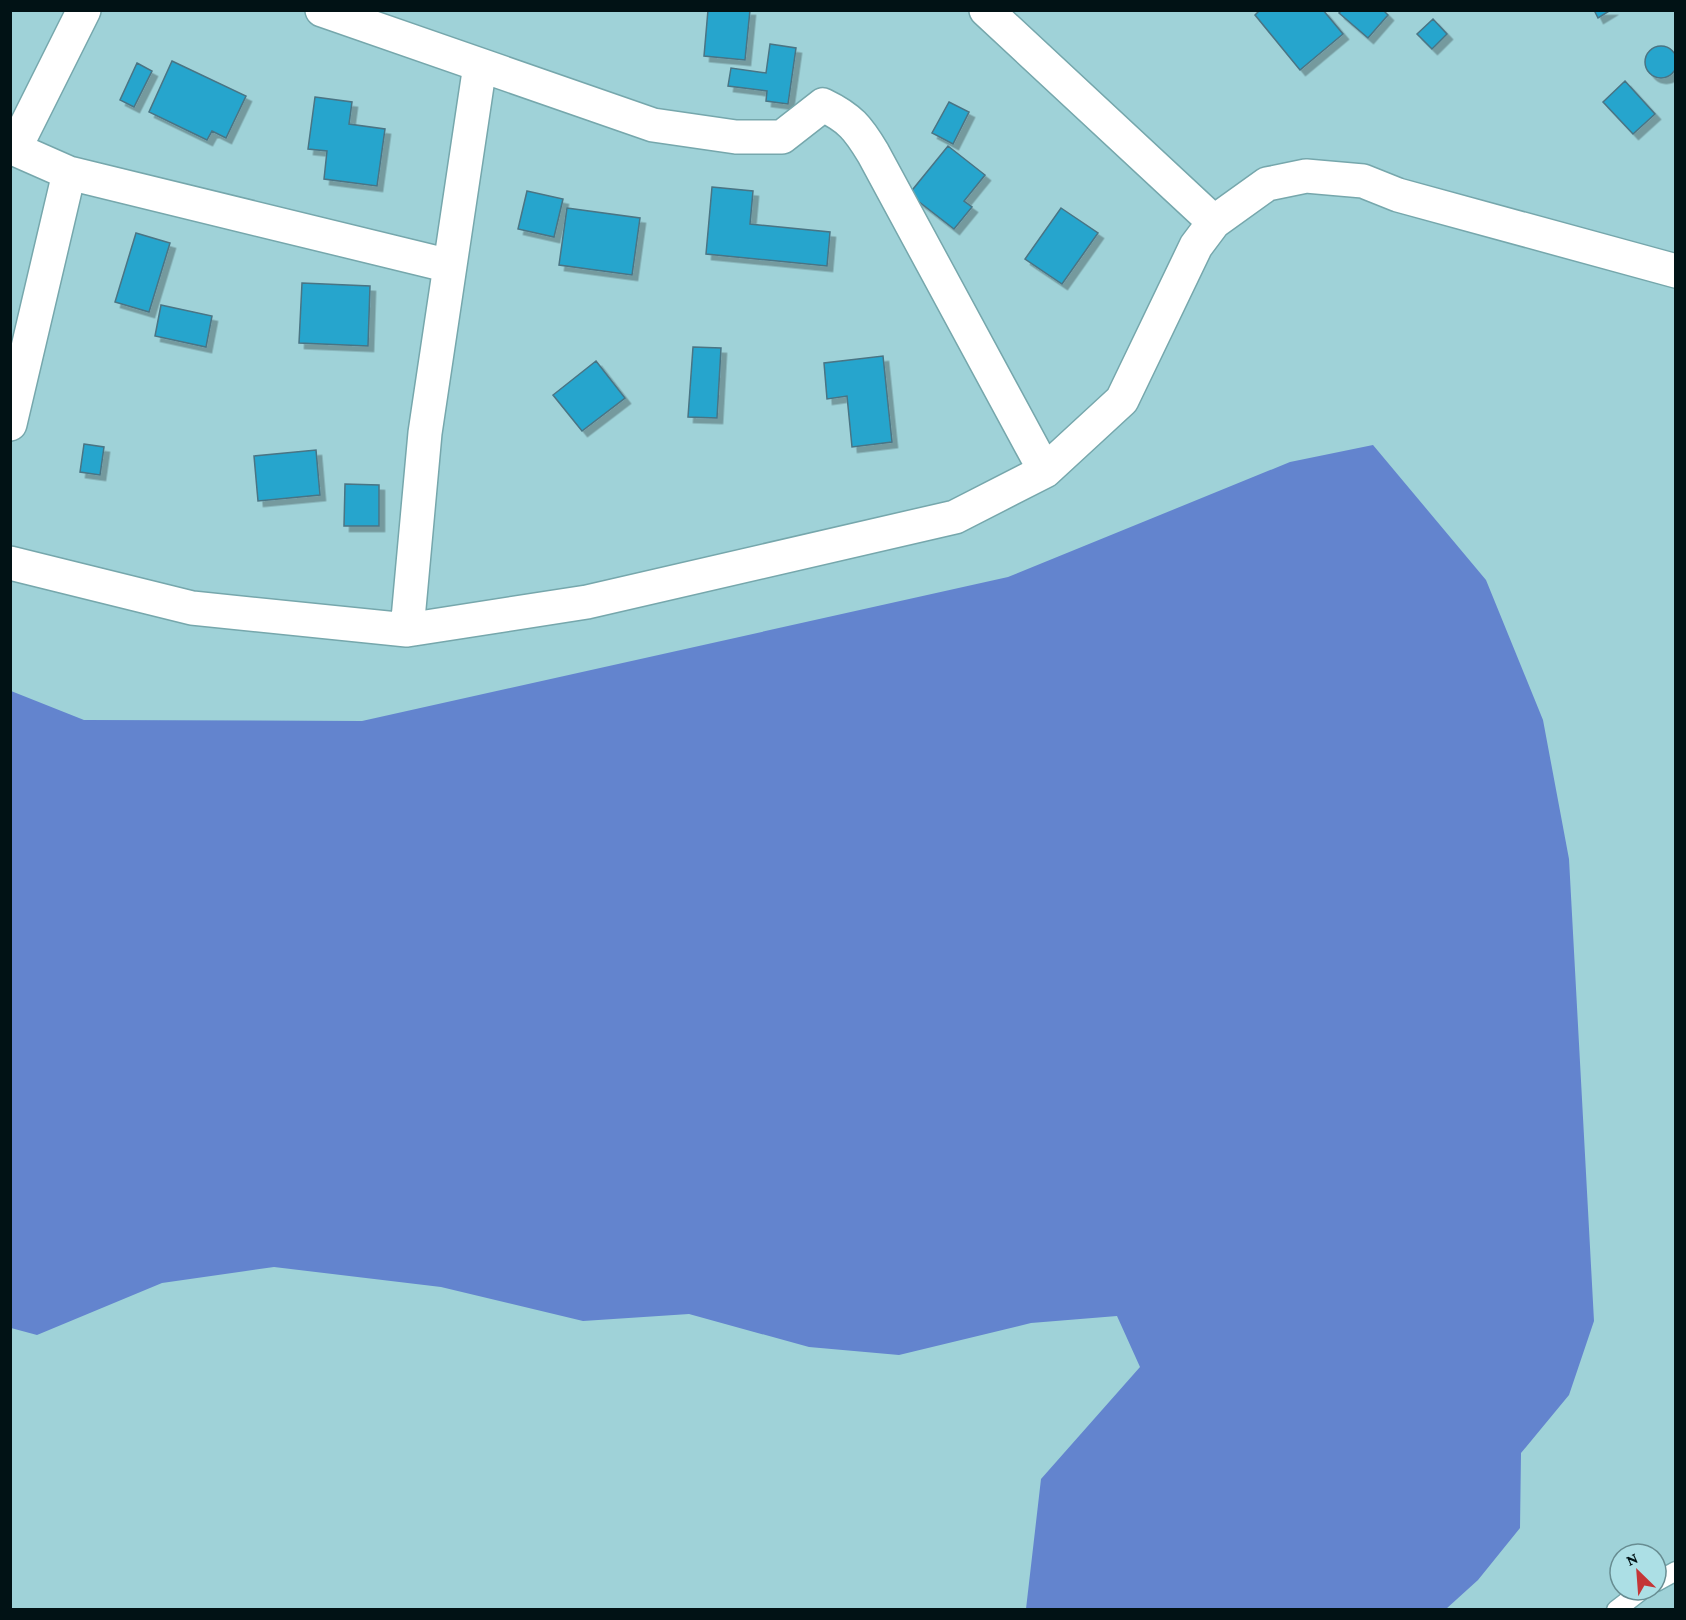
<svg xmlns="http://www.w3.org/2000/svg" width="1686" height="1620" font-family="'Crimson Pro',serif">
	<defs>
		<filter id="shadow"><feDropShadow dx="5.5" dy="5.5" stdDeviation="0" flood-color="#0004"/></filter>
	</defs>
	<rect width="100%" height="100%" fill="#9fd2d8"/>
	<path fill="#6384ce" d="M1373,445L1486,580L1543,720L1569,859L1594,1321L1569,1395L1521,1453L1520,1528L1478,1580L1446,1609H1026L1041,1479L1140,1367L1117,1316L1031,1323L899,1355L809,1347L689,1314L583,1321L441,1287L274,1267L162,1283L37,1335L11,1328V691L84,720L362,721L1008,577L1290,462Z"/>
	<path fill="#25a5cd" stroke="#4a7484" stroke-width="1.5" filter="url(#shadow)" d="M708,10H750L745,60L704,56Z
		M1260,10H1323L1343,34L1300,70L1255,15Z
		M1342,10H1383L1388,15L1368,38L1339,13Z
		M1594,10H1611L1598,18Z
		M1433,19L1447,34L1432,49L1417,34Z
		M770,44L796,48L788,104L766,101L767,91L728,86L731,68L766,73Z
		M1645 62a16 16 0 1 1 32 0a16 16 0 1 1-32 0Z
		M172,61L246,96L226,138L212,131L207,140L149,112Z
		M137,63L152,71L134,107L120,100Z
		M1625,81L1655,114L1633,134L1603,102Z
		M315,97L352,102L349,124L385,129L377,186L324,179L327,151L308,149Z
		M949,102L969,112L953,144L932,133Z
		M948,146L985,175L964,201L972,207L954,229L909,194Z
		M712,187L753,191L750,224L830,232L827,266L706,254Z
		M527,191L563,199L554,237L518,229Z
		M567,208L640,218L632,275L559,265Z
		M1061,208L1098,233L1062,284L1025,259Z
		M136,233L170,243L149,312L115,302Z
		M302,283L370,286L368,346L299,343Z
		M161,305L212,316L206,347L155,336Z
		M693,347L721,348L717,418L688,417Z
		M883,356L892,442L852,447L847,396L827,399L824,363Z
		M596,361L625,398L582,431L553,395Z
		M84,444L104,447L100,475L80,472Z
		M316,450L320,495L258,501L254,456Z
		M345,484L379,485V526H344Z"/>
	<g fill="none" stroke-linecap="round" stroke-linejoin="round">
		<defs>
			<path id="lane" d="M1656,1582L1676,1571
				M1616,1610L1642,1590"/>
			<path id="street" d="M322,10L653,125L736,137H782L823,105C850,118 858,128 873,153L1045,471
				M986,10L1214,222
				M10,147L69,173L450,266
				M15,148L84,10
				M10,424L69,173
				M10,563L192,608L407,630L587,602L955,517L1045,471L1122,400L1196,246L1214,222L1267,184L1306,176L1363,181L1398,195L1676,271
				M407,630L425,433L480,65"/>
		</defs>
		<use href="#lane" stroke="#76a7ac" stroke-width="21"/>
		<use href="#street" stroke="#76a7ac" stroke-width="36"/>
		<use href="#lane" stroke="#fff" stroke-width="18"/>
		<use href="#street" stroke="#fff" stroke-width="33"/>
	</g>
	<rect width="1686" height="1620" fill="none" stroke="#011215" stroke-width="24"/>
	<g transform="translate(1638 1572) rotate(335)"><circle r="28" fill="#acdfe5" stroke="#688d92" stroke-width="1.5"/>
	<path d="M0-4.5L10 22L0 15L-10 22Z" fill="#c43536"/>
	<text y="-9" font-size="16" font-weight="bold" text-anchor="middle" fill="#011215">N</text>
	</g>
</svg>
